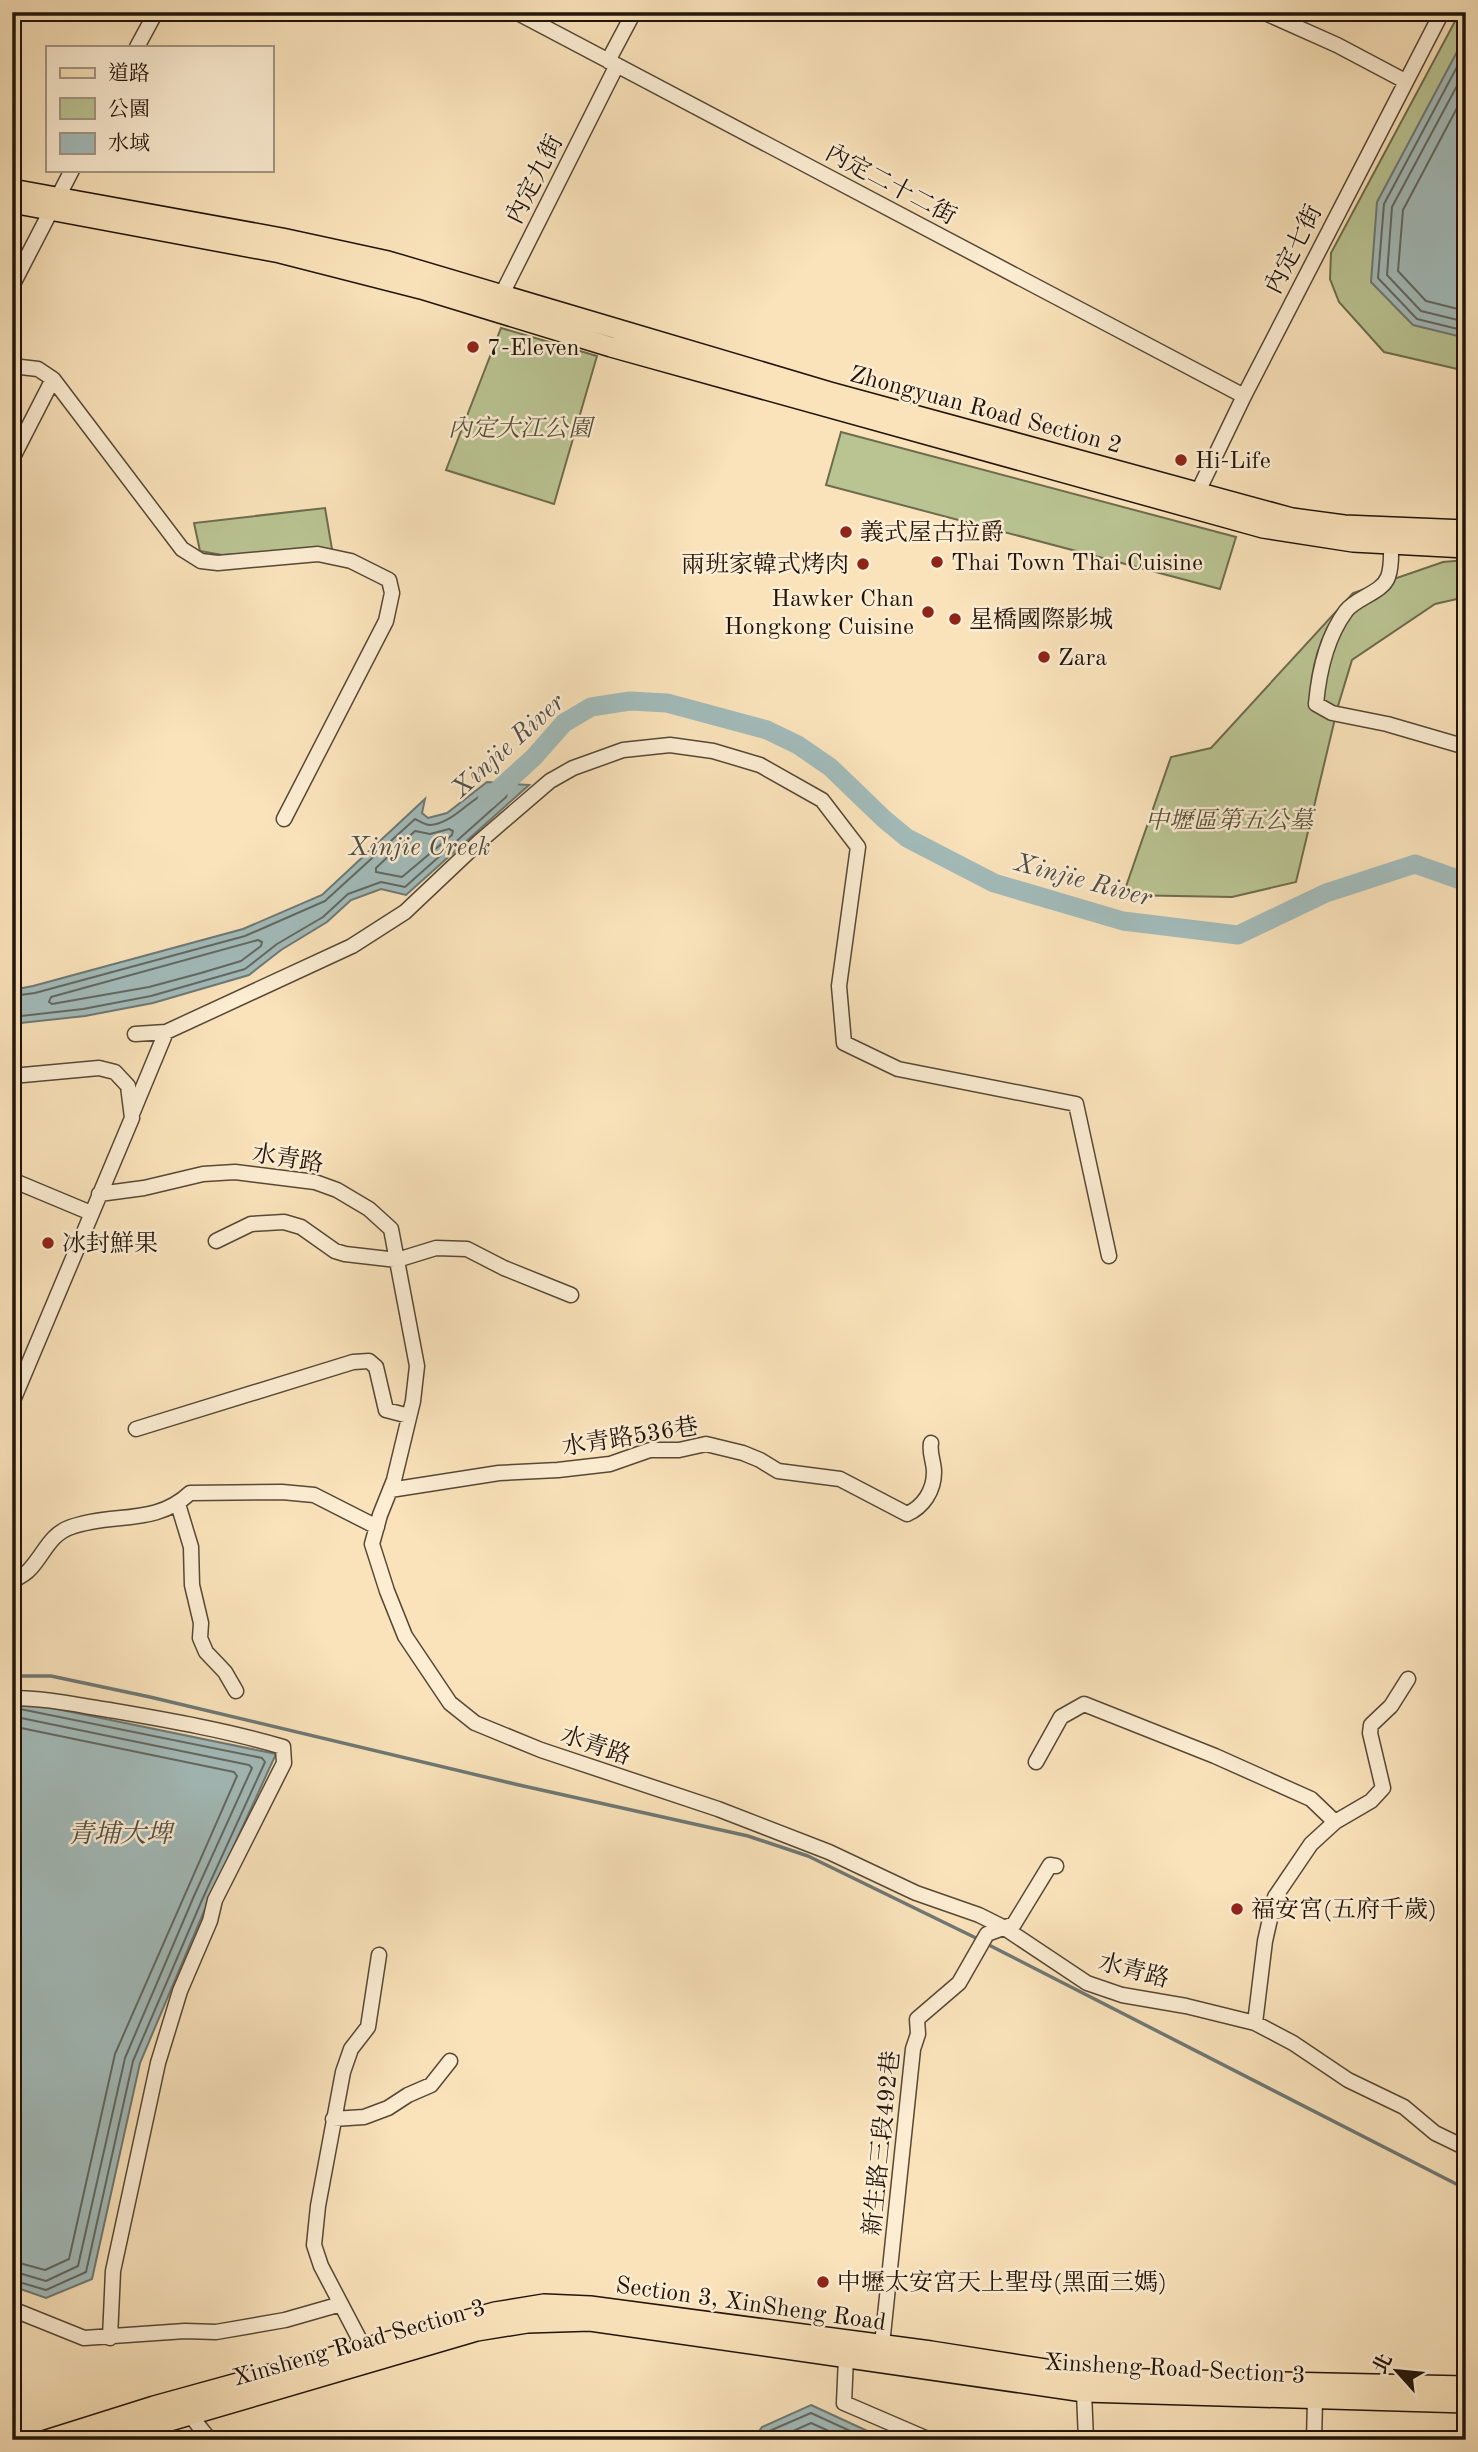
<svg xmlns="http://www.w3.org/2000/svg" width="1478" height="2452" font-family="'Old Standard TT','Noto Serif TC',serif">
	<rect width="100%" height="100%" fill="#fae3bb"/>
	<filter id="stains"><feTurbulence type="fractalNoise" baseFrequency=".00286" numOctaves="4"/><feColorMatrix values="0 0 0 0 .2 0 0 0 0 .09 0 0 0 0 .02 0 0 0 .5 -.17"/></filter>
	<radialGradient id="worn" r=".72"><stop offset=".6" stop-color="#630" stop-opacity="0"/><stop offset="1" stop-color="#630" stop-opacity=".3"/></radialGradient>
	<path fill="#bac493" stroke="#6e6c4e" stroke-width="2" d="M1460,12H1466V371L1384,352L1339,302L1330,279L1331,253Z
		M501,328L597,356L554,504L446,470Z
		M841,432L1236,537L1220,589L826,485Z
		M325,508L332,549L222,555L200,551L194,523Z
		M1466,560V597L1435,604L1352,660L1338,706L1296,882L1232,897L1123,895L1171,757L1211,748L1353,593L1443,562Z"/>
	<path fill="#a2bbba" stroke="#6e7874" stroke-width="2" d="M1466,35V338L1413,325L1371,282L1377,202Z
		M487,782L529,785L406,895L381,889L351,900L327,922L281,950L249,975L153,1003L85,1016L12,1024V990L33,986L243,929L322,895L425,799L422,813L428,818L447,813Z
		M18,1701L276,1754L208,1902L140,2063L92,2279L46,2298L12,2286V1704Z
		M811,2405L887,2440H753L762,2427Z"/>
	<g fill="none" stroke-linecap="round" stroke-linejoin="round">
		<path stroke="#626862" stroke-width="2" d="M1466,50L1384,204L1378,278L1417,319L1466,331
			M1466,69L1392,207L1387,275L1421,311L1466,322
			M1466,91L1403,210L1398,271L1426,301L1466,311
			M449,829L453,831L452,835L402,877L376,872V868L415,831L430,834Z
			M258,940L262,942L261,946L241,961L201,973L149,987L52,1004L49,1002L51,997Z
			M12,996L35,993L245,936L325,901L415,819C420,821 424,825 430,825C459,824 481,779 507,793L506,797L405,887L381,882L348,894L323,917L277,944L245,969L151,996L83,1009L12,1017
			M12,1710L20,1709L262,1758L265,1762L202,1900L133,2061L86,2272L46,2290L12,2280
			M12,1718H21L249,1765L252,1768L194,1896L125,2058L78,2266L46,2281L12,2271
			M12,1729L21,1728L234,1772L237,1776L115,2054L69,2259L45,2270L12,2261
			M762,2440L767,2432L811,2413L870,2440
			M773,2440L811,2423L849,2440"/>
		<path stroke="#6e7874" stroke-width="3.5" d="M12,1676H51L150,1697L519,1785L748,1836L808,1856L978,1939
			M985,1943L1466,2189"/>
		<path stroke="#a2bbba" stroke-width="19" d="M487,800L534,757L564,723L591,707L630,701L667,703L767,730L798,745L830,767L884,819L907,838L994,883L1123,921L1238,935L1326,893L1415,864L1466,882"/>
		<defs>
			<path id="minor" d="M516,12L1244,396
				M1263,12L1337,45L1405,81
				M137,47L156,12
				M608,61L634,12
				M12,286L72,170
				M502,303L501,296L617,65
				M12,366L38,369L53,379L182,549L201,561L218,563L318,554L351,561L389,580L392,593L386,621L284,819
				M12,459L53,379
				M1194,500L1244,396L1442,12
				M1391,544C1391,554 1392,567 1388,577C1382,593 1357,597 1346,611C1326,638 1319,671 1316,704L1332,713L1387,724L1466,747
				M166,1032L352,946L405,912L479,842L550,781L573,768L623,750L670,745L713,751L760,765L822,800L858,847L839,986L844,1043L898,1069L1076,1104L1109,1256
				M12,1076L99,1068L115,1072L128,1086L132,1118L12,1403
				M132,1114L166,1032L135,1034
				M12,1180L91,1213
				M99,1194L144,1188L203,1174L235,1172L315,1182L337,1190L369,1209L391,1229L417,1366L413,1401L394,1480L380,1515L372,1544L387,1591L405,1636L450,1703L475,1723L541,1750L718,1809L829,1852L916,1893L979,1915L1003,1927L1087,1983L1122,1995L1186,2006L1255,2023L1293,2043L1348,2080L1404,2107L1435,2133L1466,2148
				M216,1241L251,1224L284,1222L301,1227L335,1251L345,1254L397,1260L436,1248L467,1249L504,1268L571,1295
				M136,1429L353,1362L369,1361L376,1367L386,1410L409,1416
				M390,1490L499,1473L558,1470L610,1464L650,1450H679L706,1444L743,1453L760,1460L778,1471L840,1479L907,1514C923,1507 934,1491 934,1472C934,1462 929,1453 931,1443
				M178,1504L191,1547L192,1585L201,1623L200,1638L206,1652L225,1672L236,1691
				M12,1581C18,1578 26,1574 30,1569C44,1554 50,1534 71,1527C113,1512 155,1526 190,1493L282,1492L314,1495L377,1527
				M12,1698C45,1698 77,1705 109,1710C167,1720 226,1730 283,1747L284,1763L215,1900L210,1921L180,1991L158,2063L113,2271L110,2338
				M1036,1762L1061,1717L1084,1704L1215,1756L1311,1799L1335,1822
				M1255,2023L1265,1941L1275,1897L1311,1844L1335,1822L1371,1801L1383,1788L1370,1733L1371,1725L1391,1706L1408,1679
				M333,2119L364,2117L388,2108L408,2095L431,2085L450,2061
				M12,2309L84,2338L185,2331L216,2332L285,2320L341,2304
				M364,2348L321,2266L314,2245L318,2206L343,2072L351,2049L368,2027L379,1955
				M881,2354L913,2049L918,2034L917,2019L959,1983L987,1934L1014,1924L1050,1865L1056,1866
				M846,2357L844,2403L930,2440
				M1084,2392L1086,2440
				M190,2415L210,2440
				M1314,2440L1315,2400"/>
			<path id="major" d="M12,189L282,238L388,261L830,392L1292,518L1344,525L1466,530
				M12,203L280,253L421,289L611,347L1263,528L1353,542L1466,548
				M46,2440L154,2406L495,2312L544,2304L590,2306L931,2351L1104,2378L1466,2386
				M105,2440L477,2331L527,2323L590,2321L1084,2392L1466,2403"/>
		</defs>
		<use href="#minor" stroke="#574836" stroke-width="17"/>
		<use href="#major" stroke="#21140a" stroke-width="22"/>
		<use href="#minor" stroke="#fcedd3" stroke-width="14"/>
		<use href="#major" stroke="#fae3bb" stroke-width="19"/>
	</g>
	<g fill="#8f2418" stroke="#fcedd3" stroke-width="2.5">
		<circle cx="473" cy="347" r="7"/>
		<circle cx="1181" cy="460" r="7"/>
		<circle cx="846" cy="532" r="7"/>
		<circle cx="937" cy="562" r="7"/>
		<circle cx="863" cy="564" r="7"/>
		<circle cx="928" cy="612" r="7"/>
		<circle cx="955" cy="619" r="7"/>
		<circle cx="1044" cy="657" r="7"/>
		<circle cx="48" cy="1243" r="7"/>
		<circle cx="1237" cy="1909" r="7"/>
		<circle cx="823" cy="2282" r="7"/>
	</g>
	<g text-anchor="middle" stroke-width="5" stroke-linejoin="round" paint-order="stroke">
		<g font-size="24" fill="#21140a" stroke="#fcedd3">
			<text transform="translate(534 179) rotate(-63)" y="8">內定九街</text>
			<text transform="translate(891 184) rotate(28)" y="8">內定二十二街</text>
			<text transform="translate(1293 249) rotate(-63)" y="8">內定七街</text>
			<text transform="translate(986 409) rotate(15)" y="8">Zhongyuan Road Section 2</text>
			<text transform="translate(288 1158) rotate(9)" y="8">水青路</text>
			<text transform="translate(630 1436) rotate(-9)" y="8">水青路536巷</text>
			<text transform="translate(596 1745) rotate(19)" y="8">水青路</text>
			<text transform="translate(1134 1970) rotate(15)" y="8">水青路</text>
			<text transform="translate(881 2143) rotate(-84)" y="8">新生路三段492巷</text>
			<text transform="translate(751 2303) rotate(8)" y="8">Section 3, XinSheng Road</text>
			<text transform="translate(359 2342) rotate(-16)" y="8">Xinsheng Road Section 3</text>
			<text transform="translate(1175 2368) rotate(3)" y="8">Xinsheng Road Section 3</text>
		</g>
		<g font-size="24" fill="#21140a" stroke="#fcedd3" text-anchor="start">
			<text x="487" y="355">7-Eleven</text>
			<text x="1195" y="468">Hi-Life</text>
			<text x="860" y="540">義式屋古拉爵</text>
			<text x="951" y="570">Thai Town Thai Cuisine</text>
			<text x="849" y="572" text-anchor="end">兩班家韓式烤肉</text>
			<text x="914" y="606" text-anchor="end">Hawker Chan<tspan x="914" dy="28">Hongkong Cuisine</tspan></text>
			<text x="969" y="627">星橋國際影城</text>
			<text x="1058" y="665">Zara</text>
			<text x="62" y="1251">冰封鮮果</text>
			<text x="1251" y="1917">福安宮(五府千歲)</text>
			<text x="837" y="2290">中壢太安宮天上聖母(黑面三媽)</text>
		</g>
		<g font-size="24" font-style="italic" fill="#57523a" stroke="#fcedd3">
			<text x="520" y="436">內定大江公園</text>
			<text x="1229" y="828">中壢區第五公墓</text>
		</g>
		<g font-size="26" font-style="italic" fill="#4e4e48" stroke="#fcedd3">
			<text transform="translate(507 745) rotate(-42)" y="9">Xinjie River</text>
			<text x="419" y="855">Xinjie Creek</text>
			<text transform="translate(1083 879) rotate(15)" y="9">Xinjie River</text>
			<text x="120" y="1842">青埔大埤</text>
		</g>
	</g>
	<rect width="1478" height="2452" fill="none" stroke="#fae3bb" stroke-width="42"/>
	<rect x="14" y="14" width="1450" height="2424" fill="none" stroke="#21140a" stroke-width="3.5"/>
	<rect x="21" y="21" width="1436" height="2410" fill="none" stroke="#21140a" stroke-width="2"/>
	<rect x="46" y="46" width="228" height="126" fill="#fcedd3" stroke="#a49683" stroke-width="2"/>
	<rect x="60" y="68" width="35" height="10" fill="#fae3bb" stroke="#a49683" stroke-width="2"/>
	<text x="108" y="80" font-size="21" fill="#21140a">道路</text>
	<rect x="60" y="98" width="35" height="21" fill="#bac493" stroke="#a49683" stroke-width="2"/>
	<text x="108" y="116" font-size="21" fill="#21140a">公園</text>
	<rect x="60" y="133" width="35" height="21" fill="#a2bbba" stroke="#a49683" stroke-width="2"/>
	<text x="108" y="150" font-size="21" fill="#21140a">水域</text>
	<g transform="translate(1397 2371) rotate(297)" stroke="#fcedd3" stroke-width="5" paint-order="stroke">
	<path d="M0-5L12 26L0 18L-12 26Z" fill="#21140a"/>
	<text y="-10" font-size="19" font-weight="bold" text-anchor="middle" fill="#21140a">北</text>
	</g>
	<rect width="100%" height="100%" filter="url(#stains)"/>
	<rect width="100%" height="100%" fill="url(#worn)"/>
</svg>
